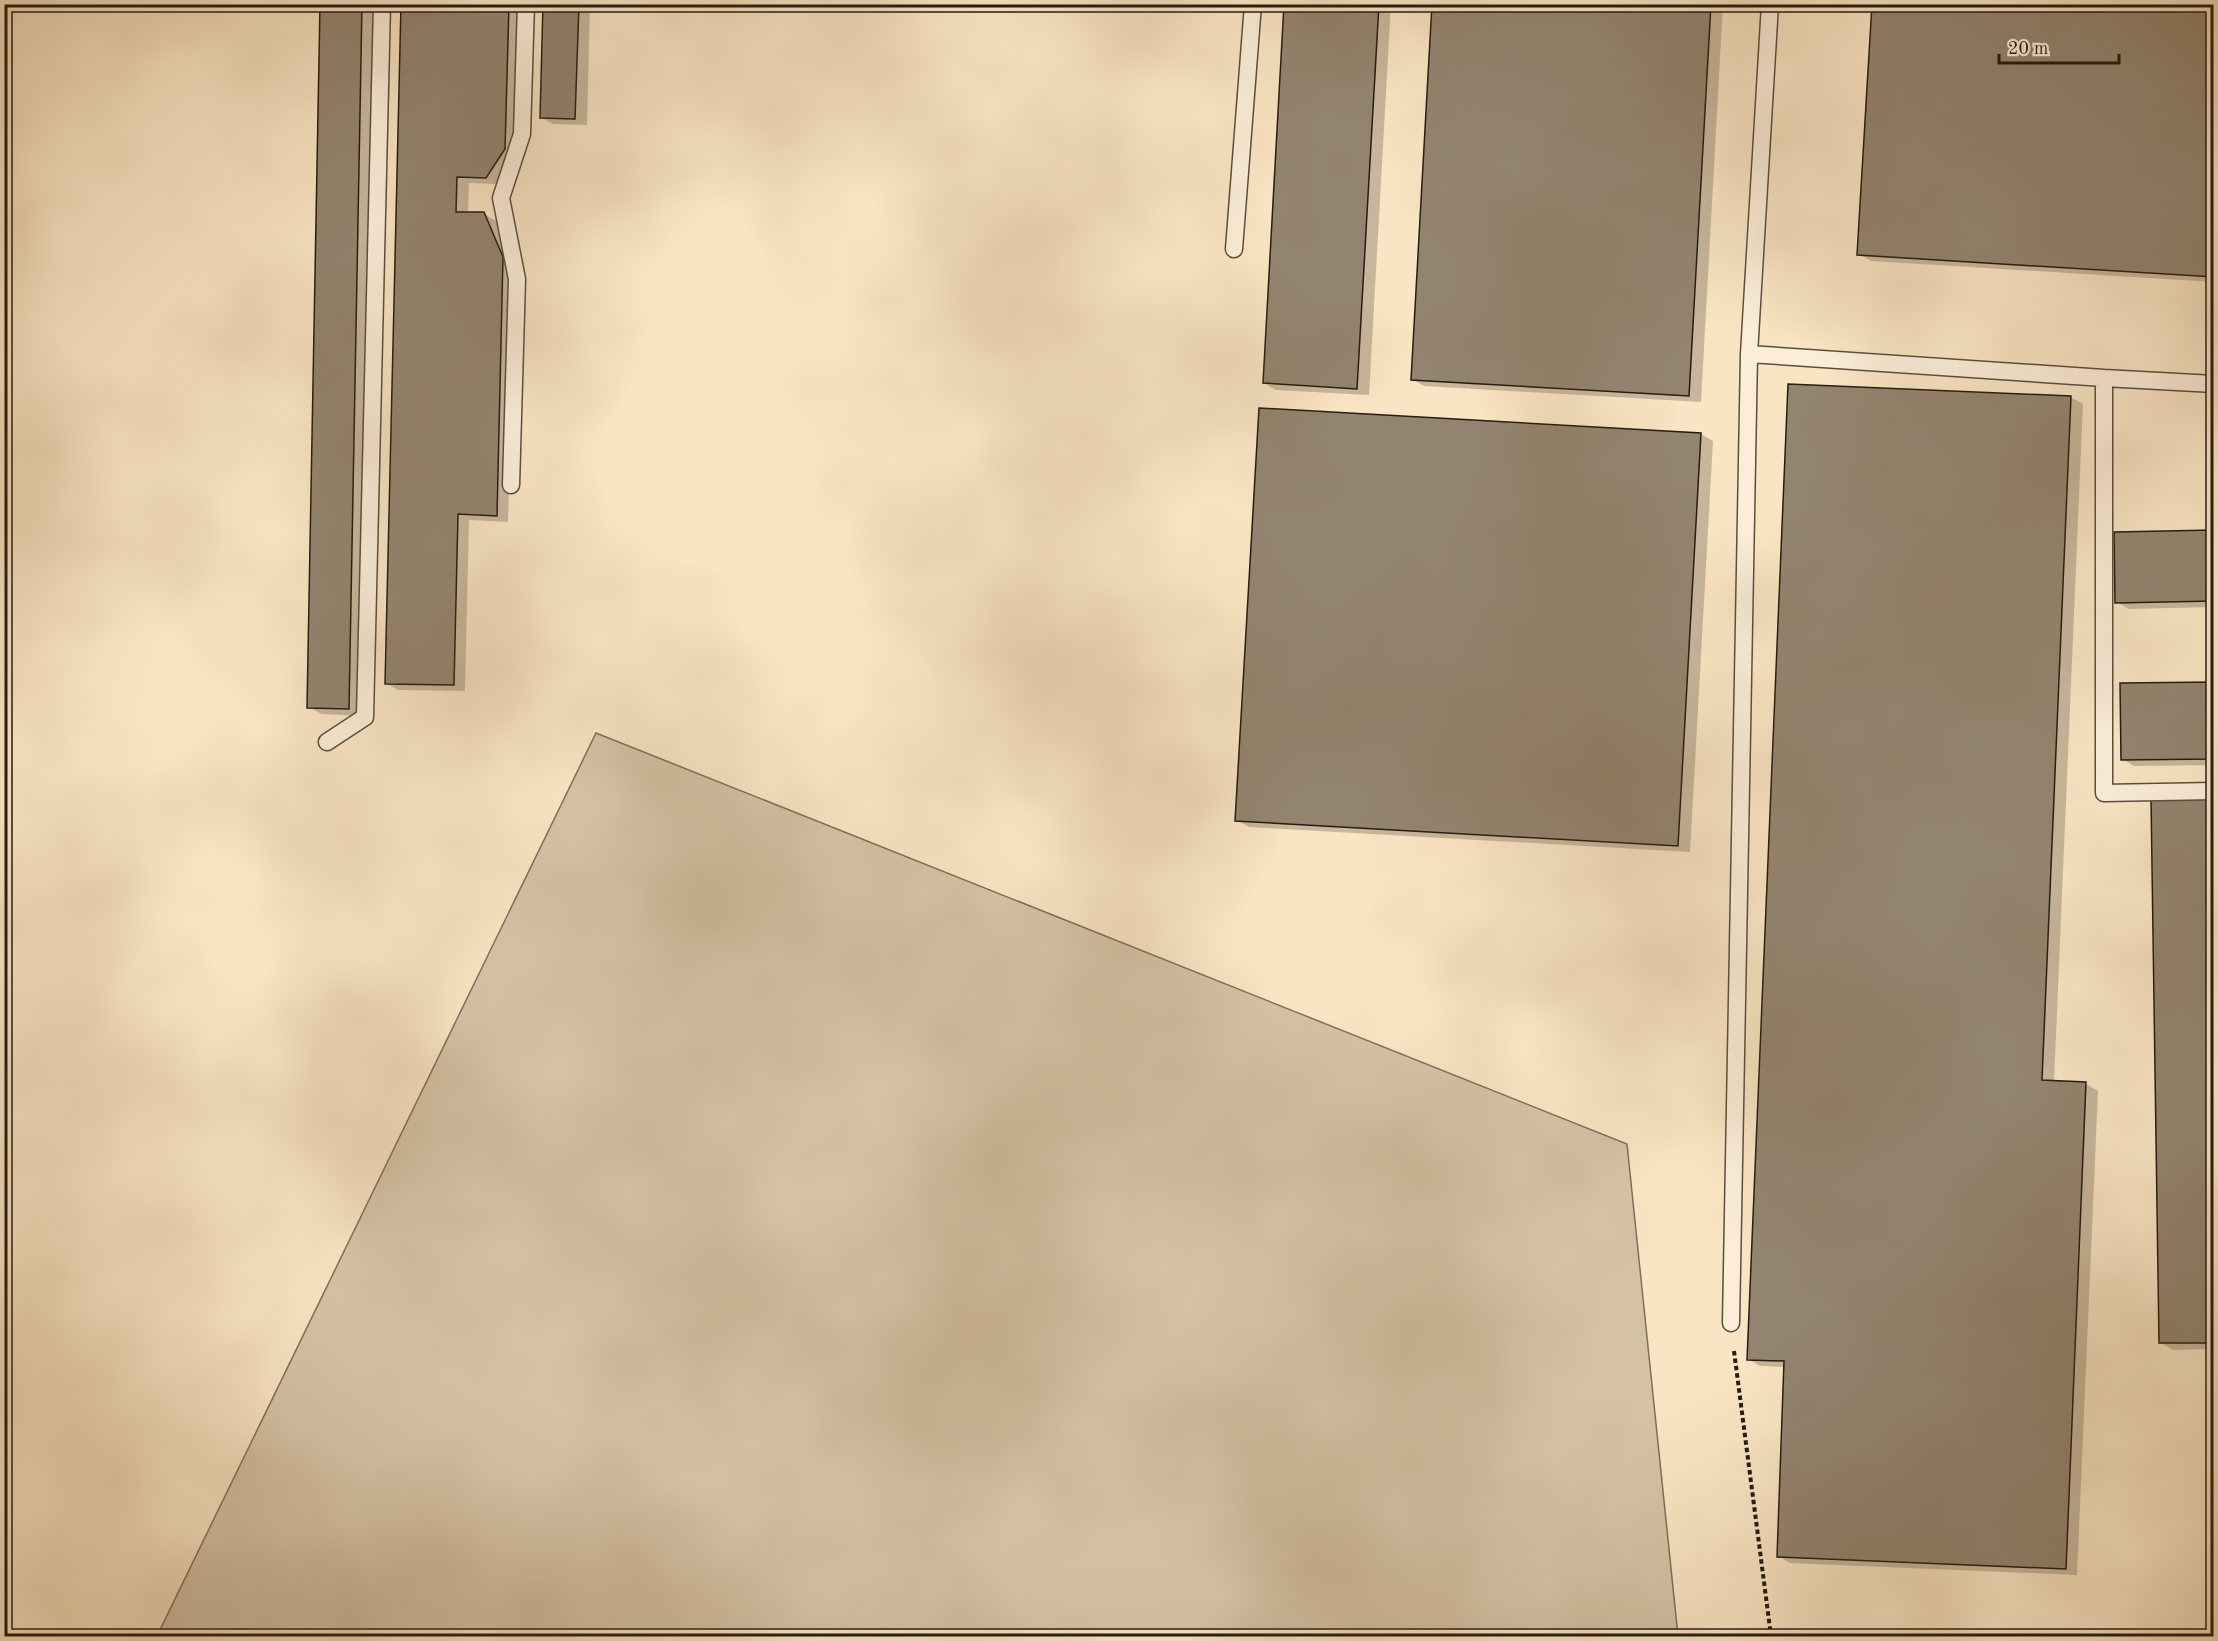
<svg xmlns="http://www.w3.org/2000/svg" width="2218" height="1641" font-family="'Old Standard TT',serif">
	<rect width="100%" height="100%" fill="#f9e4c3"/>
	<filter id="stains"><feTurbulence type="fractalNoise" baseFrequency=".00333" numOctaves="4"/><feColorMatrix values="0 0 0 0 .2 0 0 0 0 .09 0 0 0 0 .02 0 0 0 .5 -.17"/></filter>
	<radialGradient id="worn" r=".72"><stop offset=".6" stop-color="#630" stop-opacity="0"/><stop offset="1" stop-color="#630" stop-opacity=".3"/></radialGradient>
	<path fill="#d5c2a5" stroke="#7d6f5c" stroke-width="1.5" d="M596,733L1627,1144L1678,1636H157Z"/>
	<path fill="#0003" d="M322,4H374L360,716L321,714L309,707Z
		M402,4H521L517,156L499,184L469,183L468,214H484L496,221L515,264L508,522L469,520L465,691L398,690L386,683Z
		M544,4H590L587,125L553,124L541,117Z
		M1286,4H1391L1369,395L1276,390L1264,383Z
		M1434,4H1723L1701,402L1424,386L1412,379Z
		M2214,4V282L1871,261L1859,254Z
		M2070,397L2083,404L2054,1082L2086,1084L2098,1091L2077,1575L1790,1563L1778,1556L1786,1367L1760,1366L1748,1359Z
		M1701,434L1713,441L1690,852L1249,827L1237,820Z
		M2214,532V607L2129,609L2117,602Z
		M2214,683V765L2134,766L2122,759Z
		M2214,798V1349L2173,1350L2161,1343Z"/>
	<path fill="#93846f" stroke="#251c13" stroke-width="1.5" d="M320,4H362L349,709L307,708Z
		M401,4H509L505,149L486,178L457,177L456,212H484L503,257L497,516L458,514L454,685L385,684Z
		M543,4H579L575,119L540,118Z
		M1284,4H1379L1357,389L1263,383Z
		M1432,4H1711L1689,396L1411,380Z
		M1872,4H2214V277L1857,255Z
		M1788,384L2071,396L2042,1080L2086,1082L2066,1569L1777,1557L1784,1361L1747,1360Z
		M1259,408L1701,433L1678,846L1235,821Z
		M2214,530V601L2115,603L2114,532Z
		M2214,682V759L2121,760L2120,683Z
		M2214,796V1343H2159L2151,798Z"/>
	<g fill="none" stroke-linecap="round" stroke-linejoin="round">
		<defs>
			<path id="service" d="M1234,249L1253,4
				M1749,354L1770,4
				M2104,378L2214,384
				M511,485L517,279L501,198L522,134L526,4
				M327,742L365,717L382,4
				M1731,1323L1749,354L2104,378V793L2214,791"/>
		</defs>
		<use href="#service" stroke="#5a4e3f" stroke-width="19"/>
		<path stroke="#251c13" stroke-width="4" stroke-dasharray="4.5 3" stroke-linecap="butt" d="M1734,1351L1771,1636"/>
		<use href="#service" stroke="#fbedd8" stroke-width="16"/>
	</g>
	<rect width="2218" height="1641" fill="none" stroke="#f9e4c3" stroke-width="24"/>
	<rect x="6" y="6" width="2206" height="1629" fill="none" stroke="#251c13" stroke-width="3"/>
	<rect x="12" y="12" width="2194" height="1617" fill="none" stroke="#251c13" stroke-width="1.5"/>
	<path d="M1999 54v9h120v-9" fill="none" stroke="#251c13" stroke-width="3"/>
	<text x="2008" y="54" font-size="18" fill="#251c13" stroke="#fbedd8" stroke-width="4.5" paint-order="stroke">20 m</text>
	<rect width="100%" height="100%" filter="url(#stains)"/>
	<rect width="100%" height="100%" fill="url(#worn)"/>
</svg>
